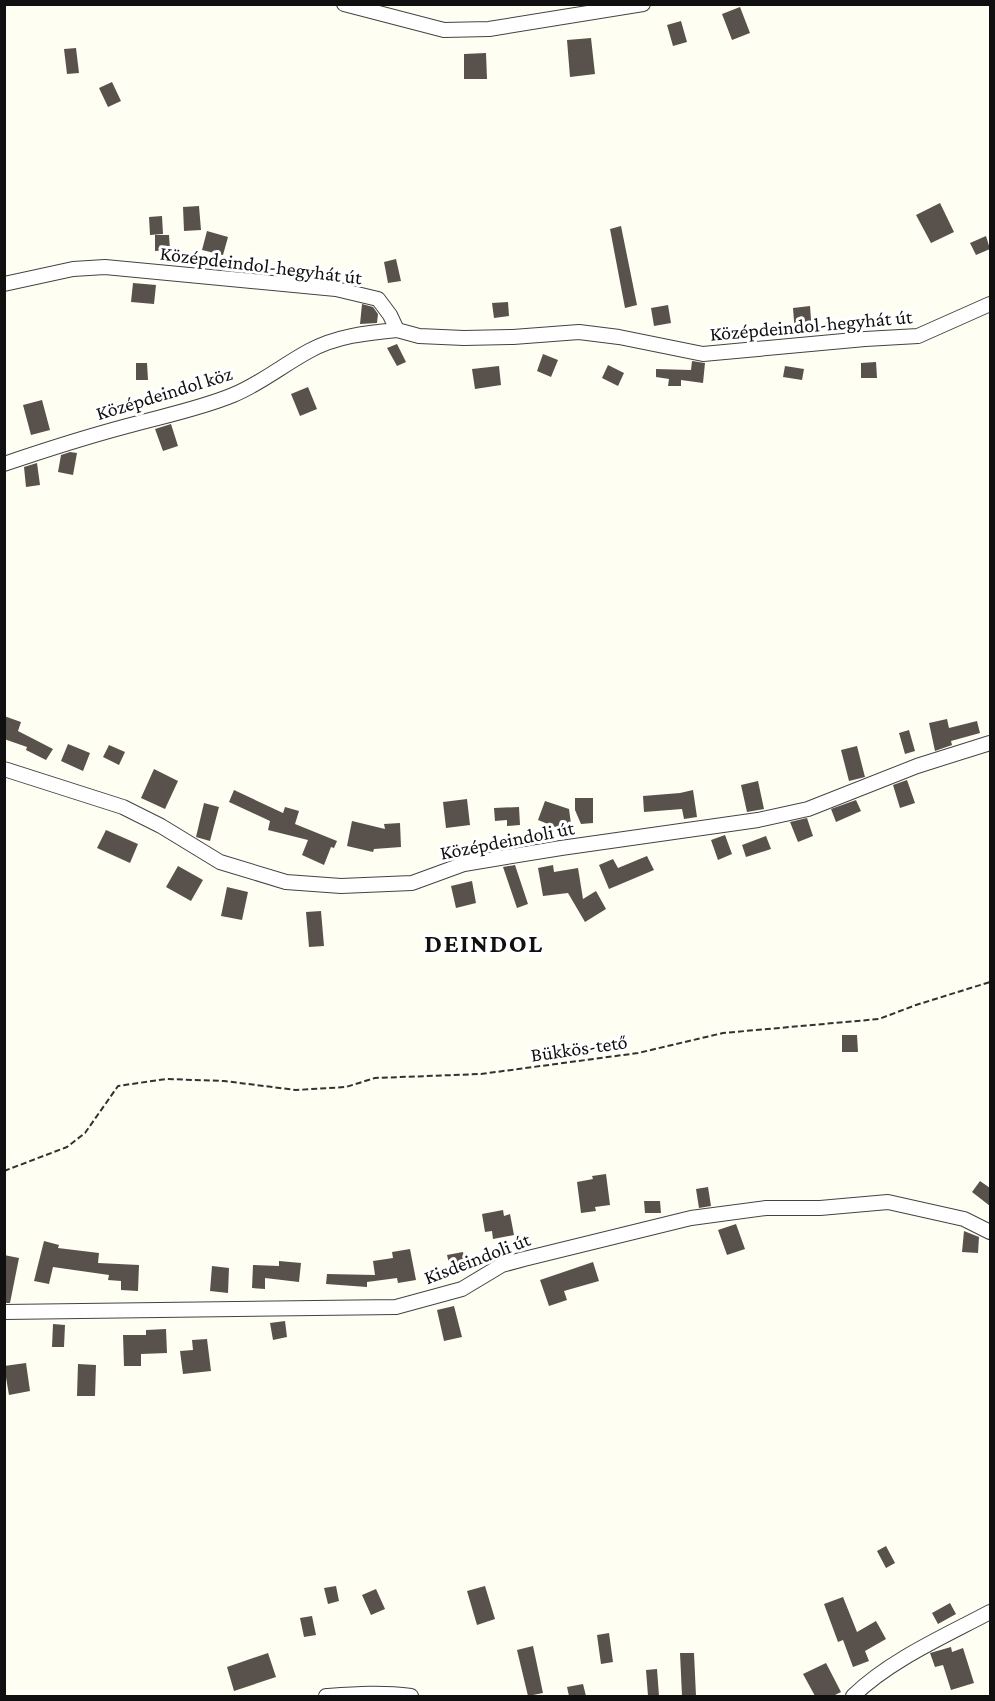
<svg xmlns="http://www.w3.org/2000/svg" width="995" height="1701" font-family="'Crimson Pro',serif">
	<rect width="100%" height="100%" fill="#fffef2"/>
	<path fill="#59524c" d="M740,7L750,33L732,40L722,14Z
		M681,21L687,42L673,46L667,25Z
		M591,38L595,74L570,77L567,40Z
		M76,48L79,73L67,74L64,49Z
		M486,53L487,79H464V54Z
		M112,82L121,101L108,107L99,88Z
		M940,203L954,232L931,243L916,215Z
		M199,206L201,230L184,231L183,207Z
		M162,216L163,234L150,235L149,217Z
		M621,226L637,305L625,308L610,229Z
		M207,231L228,237L223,255L202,250Z
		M155,235H169L170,250L155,251Z
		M986,236L990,249L976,255L970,243Z
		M396,259L401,281L388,283L384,262Z
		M133,283L156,285L154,304L131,302Z
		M508,302L509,316L494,318L492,303Z
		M362,304L373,307L378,314L377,323L360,324Z
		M668,305L671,323L654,326L651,308Z
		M810,306L812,333L795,334L793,308Z
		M397,344L406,362L397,366L387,348Z
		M543,354L558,360L551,377L537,371Z
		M692,361L705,363L703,383L681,380V386H668L669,379L656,377V369L691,370Z
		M876,362L877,378H861V363Z
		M136,363H147L148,380H136Z
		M608,365L624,373L618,386L602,378Z
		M499,366L501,385L475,389L472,369Z
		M785,366L804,369L802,380L783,377Z
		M308,387L317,409L300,416L291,394Z
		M42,400L50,430L31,435L23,405Z
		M171,424L178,446L163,451L155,429Z
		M70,452L77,453L73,475L58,472L61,455Z
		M37,463L40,485L26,487L24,467Z
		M4,716L21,722L18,731L53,749L46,760L26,750L27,747L4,739Z
		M947,719L949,728L977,721L980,733L951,741L952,745L935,751L929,723Z
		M909,730L915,751L905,754L899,733Z
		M68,744L90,753L83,771L61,761Z
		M109,745L125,752L119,765L103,757Z
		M857,746L865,777L849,781L841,750Z
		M154,769L178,781L165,809L141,798Z
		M907,780L915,803L900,808L893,785Z
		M758,781L764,809L747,812L741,785Z
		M234,790L283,813L285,807L299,811L295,824L337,841L334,848L331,847L324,865L302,855L308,840L268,830L270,821L229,802Z
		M693,790L697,817L684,819L682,809L644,812L643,796L680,793Z
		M575,798H593V823L581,824L575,810Z
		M467,799L470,825L446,828L443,802Z
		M856,800L861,811L836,822L831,809Z
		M545,801L569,809L571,824H560L558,828L538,820Z
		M204,803L219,807L210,841L196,837Z
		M519,807L520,825L507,826V820L495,821L494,808Z
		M807,818L813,836L798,842L790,822Z
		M352,821L385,829L384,824L400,823L401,847L374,849L373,852L347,846Z
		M106,830L138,844L130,863L97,848Z
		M725,835L732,854L718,860L711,840Z
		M766,836L771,849L746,857L742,845Z
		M647,856L654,870L609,889L599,865L613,859L618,868Z
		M515,865L528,904L517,908L503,867Z
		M553,865L554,872L578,868L583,899L596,891L606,909L585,922L568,893L543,896L538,868Z
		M178,866L203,880L191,901L166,887Z
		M472,881L476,903L456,908L451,886Z
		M227,887L248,892L242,920L221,916Z
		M321,911L324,946L309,947L306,912Z
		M842,1035H857L858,1052H842Z
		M606,1174L610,1205L595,1207L596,1211L581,1213L577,1182L593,1179L592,1176Z
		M980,1181L990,1188V1206L972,1192Z
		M708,1187L711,1206L699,1208L696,1189Z
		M644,1201H660L661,1213H645Z
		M503,1210L504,1216L510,1214L514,1235L493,1239L492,1231L485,1232L482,1214Z
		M736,1224L745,1249L727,1255L718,1230Z
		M964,1231L979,1237L978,1253L962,1252Z
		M44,1241L59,1245L58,1248L99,1253L98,1263L139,1265L138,1291L121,1290V1281L108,1280L109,1275L53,1267L49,1284L34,1281Z
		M410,1249L416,1280L398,1283L397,1278L367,1282V1287L326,1284L327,1274L375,1275L373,1261L393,1258L392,1252Z
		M463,1252L467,1269L451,1272L447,1255Z
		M4,1255L19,1258L10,1303H4Z
		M279,1261L301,1263L299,1282L265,1278V1289L252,1288L253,1265L279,1266Z
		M593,1262L599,1281L564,1291L567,1300L549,1306L540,1280Z
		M212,1266L229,1268L228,1293L210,1291Z
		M454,1306L462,1337L444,1341L437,1310Z
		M285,1321L287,1337L273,1340L270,1323Z
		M53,1324L65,1325L64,1347H52Z
		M166,1329L167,1353L141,1354V1366H124L123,1335H146V1330Z
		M207,1339L211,1371L183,1374L180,1351L193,1350L192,1340Z
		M26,1363L30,1391L9,1395L4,1366Z
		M78,1364L96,1365L95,1396H77Z
		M886,1546L895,1563L886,1568L877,1551Z
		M336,1586L339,1601L328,1604L324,1588Z
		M485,1586L495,1619L477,1625L467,1591Z
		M376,1589L385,1609L371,1615L362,1595Z
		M843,1597L857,1632L876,1621L886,1639L865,1651L869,1661L853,1667L843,1640L838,1642L824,1604Z
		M950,1603L956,1614L938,1624L932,1613Z
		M312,1616L316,1635L304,1637L300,1618Z
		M609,1633L613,1662L601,1664L597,1635Z
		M533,1646L543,1693L528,1696L517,1650Z
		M951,1647L952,1652L963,1648L974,1683L951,1690L943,1665L935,1667L930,1653Z
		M268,1653L276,1677L234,1691L227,1667Z
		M680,1653H694L696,1696H682Z
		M826,1663L841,1692L833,1696H815L803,1674Z
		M657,1669L659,1696H648L646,1670Z
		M583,1684L586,1696H569L567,1687Z"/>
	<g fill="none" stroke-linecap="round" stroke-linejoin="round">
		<defs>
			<path id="minor" d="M344,4L444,30L489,29L643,4
				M4,284L73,269L105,267L336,289L378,299L390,315L397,330L419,336L464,338L513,337L579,332L619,337L703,354L865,339L918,336L990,304
				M4,464C45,450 86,437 127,426C163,416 199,409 233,395C260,384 283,365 309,351C336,336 366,333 397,330
				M4,769L123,807L161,826L220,862L286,882L341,886L412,883L464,864L561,848L758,820L808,809L917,766L990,743
				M4,1312L396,1307L462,1289L502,1265L524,1259L691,1218L766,1208H820L888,1202L964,1219L990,1232
				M326,1696C355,1694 382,1692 411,1696
				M853,1696C890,1660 945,1636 990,1612"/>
		</defs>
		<use href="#minor" stroke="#434343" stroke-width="16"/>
		<path stroke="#323232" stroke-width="2" stroke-dasharray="6 3" stroke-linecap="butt" d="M4,1171L67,1147L85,1133L118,1086L166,1079L224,1081L296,1090L346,1087L375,1078L481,1074L638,1053L723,1033L879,1019L916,1005L990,982"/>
		<use href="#minor" stroke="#fff" stroke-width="14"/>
	</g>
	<g text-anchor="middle" stroke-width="6" stroke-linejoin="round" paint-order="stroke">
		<g font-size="20" fill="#101010" stroke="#fff">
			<text transform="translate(261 265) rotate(7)" y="7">Középdeindol-hegyhát út</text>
			<text transform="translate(811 325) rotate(-5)" y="7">Középdeindol-hegyhát út</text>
			<text transform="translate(164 393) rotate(-17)" y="7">Középdeindol köz</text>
			<text transform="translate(507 840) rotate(-11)" y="7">Középdeindoli út</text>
			<text transform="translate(579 1048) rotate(-8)" y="7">Bükkös-tető</text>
			<text transform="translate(477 1258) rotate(-21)" y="7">Kisdeindoli út</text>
		</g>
		<g font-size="26" font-weight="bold" letter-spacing="1.5" fill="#101010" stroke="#fff">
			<text x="484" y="952">DEINDOL</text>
		</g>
	</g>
	<rect width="995" height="1701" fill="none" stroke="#101010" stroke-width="12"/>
</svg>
